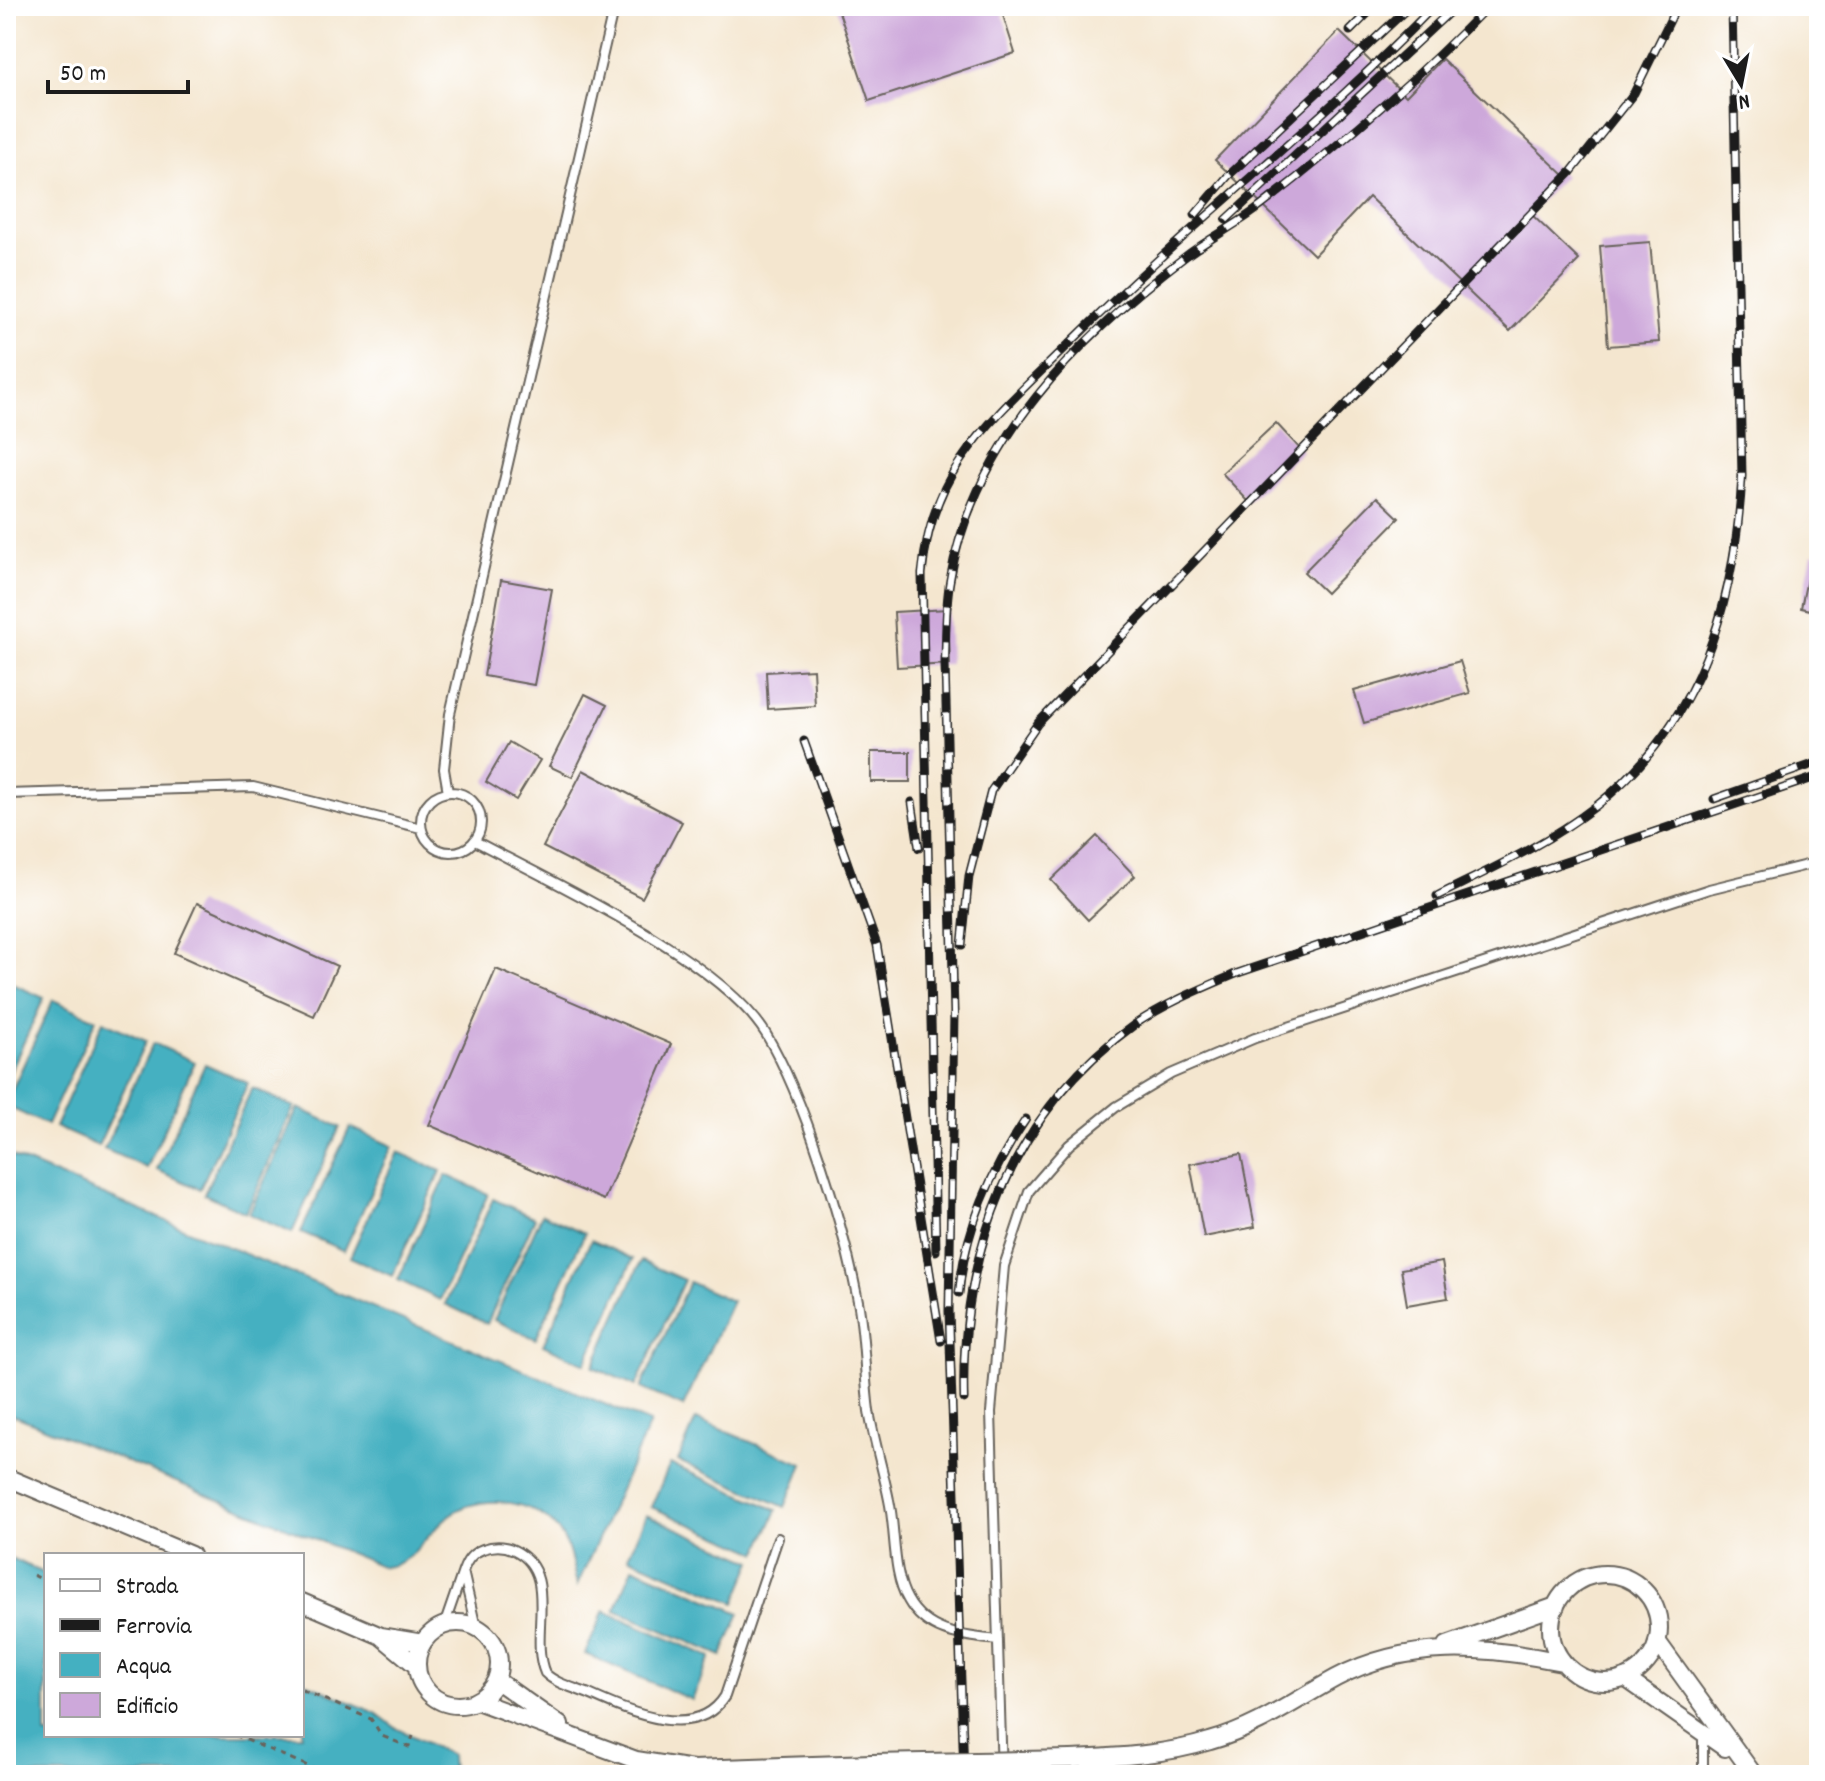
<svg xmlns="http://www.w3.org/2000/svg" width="1825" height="1781" font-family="Dekko,sans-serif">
	<rect width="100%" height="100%" fill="#fff"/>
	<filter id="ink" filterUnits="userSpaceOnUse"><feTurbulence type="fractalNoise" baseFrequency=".0125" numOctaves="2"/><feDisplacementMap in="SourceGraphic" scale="16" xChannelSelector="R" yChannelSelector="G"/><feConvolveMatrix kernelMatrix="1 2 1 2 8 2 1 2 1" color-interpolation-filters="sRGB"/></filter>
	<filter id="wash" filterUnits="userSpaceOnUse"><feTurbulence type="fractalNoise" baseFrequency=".006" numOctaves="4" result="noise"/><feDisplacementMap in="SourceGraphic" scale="32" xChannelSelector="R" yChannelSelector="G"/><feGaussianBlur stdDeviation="1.8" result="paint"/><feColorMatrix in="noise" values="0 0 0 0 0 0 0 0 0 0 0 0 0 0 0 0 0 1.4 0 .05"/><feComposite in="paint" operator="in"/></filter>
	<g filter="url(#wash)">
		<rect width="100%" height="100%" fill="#f4e6cf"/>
		<path fill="#44b0c1" stroke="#30666e" stroke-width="2" d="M6,981L44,998L6,1081Z
			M53,1000L96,1019L47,1125L6,1106V1103Z
			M103,1021L146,1041L98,1146L55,1127Z
			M153,1043L195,1062L147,1168L104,1149Z
			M205,1064L248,1083L200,1189L157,1170Z
			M252,1088L294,1107L246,1213L204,1194Z
			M298,1108L340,1127L292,1233L249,1214Z
			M350,1127L392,1146L344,1251L301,1232Z
			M398,1152L441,1171L392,1276L350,1257Z
			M6,1154L650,1423L577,1586C573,1568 571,1549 560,1533C539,1501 487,1493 454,1512C428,1528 415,1566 383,1567L6,1412Z
			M446,1175L488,1194L440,1300L398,1280Z
			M493,1199L535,1218L487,1324L445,1304Z
			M542,1214L585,1233L536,1339L494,1320Z
			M591,1240L633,1259L585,1364L543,1345Z
			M641,1261L684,1280L636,1386L593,1367Z
			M689,1282L732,1301L683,1407L641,1388Z
			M696,1419L803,1464L785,1507L678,1461Z
			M670,1464L777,1510L758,1553L651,1507Z
			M646,1515L753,1561L735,1603L628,1557Z
			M6,1556L46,1574V1735H302V1681L376,1713L396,1728L451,1755L452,1775H6Z
			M633,1567L740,1613L722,1656L615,1610Z
			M604,1611L711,1657L692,1700L585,1654Z"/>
		<g id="blocks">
			<path fill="#cda8da" d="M837,6H1000L1015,53L869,101Z
				M1339,31L1406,96L1442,59L1565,176L1530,213L1579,260L1510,331L1369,197L1314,255L1215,160Z
				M1650,242L1659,342L1608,346L1600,246Z
				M1276,423L1302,451L1248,501L1222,473Z
				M1377,497L1399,518L1326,593L1304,572Z
				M1812,554L1819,555V612L1801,608Z
				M501,580L552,589L534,685L484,676Z
				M948,609L950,664L897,667L894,612Z
				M1460,661L1470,693L1364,723L1354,691Z
				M813,669L815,706L768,709L766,672Z
				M585,694L607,705L572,777L549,766Z
				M509,742L540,760L516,800L486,782Z
				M871,752H910V782H871Z
				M583,770L682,822L642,898L543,847Z
				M1097,836L1135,876L1088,920L1051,880Z
				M197,903L337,966L314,1016L174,953Z
				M496,969L671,1044L604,1200L429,1125Z
				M1241,1154L1255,1227L1204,1237L1190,1164Z
				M1442,1262L1448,1298L1407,1305L1401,1269Z"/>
		</g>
	</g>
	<g filter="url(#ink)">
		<use href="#blocks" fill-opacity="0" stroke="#68635b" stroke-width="2"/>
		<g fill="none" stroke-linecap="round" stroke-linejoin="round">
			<defs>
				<path id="service" d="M421 822a30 30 0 1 1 60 0a30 30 0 1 1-60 0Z
					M448,792L444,769L450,714L614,6
					M6,794L253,787L421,828
					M475,841C554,883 721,960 766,1034C805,1099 842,1221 857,1296C865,1334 864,1373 869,1411C874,1441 883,1470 889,1500C896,1531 892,1573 908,1600C927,1634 963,1636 998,1640
					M463,1571C467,1560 472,1553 483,1549C494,1545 504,1545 514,1550C561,1573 528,1635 545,1673C556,1684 575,1688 589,1694C627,1711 696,1743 725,1696L778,1538
					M444,1626L463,1571L476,1628
					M1703,1735V1775
					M1002,1775L991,1412L1004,1266L1029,1191L1069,1145L1116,1107L1171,1074L1255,1038L1709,889L1819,862"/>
				<path id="minor" d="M6,1477L191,1555
					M1551 1628a54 54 0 1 1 108 0a54 54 0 1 1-108 0Z
					M302,1602L381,1636L423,1643
					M417 1664a41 41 0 1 1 82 0a41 41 0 1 1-82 0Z
					M382,1637L417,1666
					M1657,1641L1754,1775
					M1447,1645L1556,1606
					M1625,1678L1725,1748
					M496,1680L560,1725
					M477,1701L636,1760L693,1769L872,1763
					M1071,1759C1118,1757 1165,1755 1210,1741C1257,1728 1294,1701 1336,1678C1407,1640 1485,1646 1562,1662"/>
			</defs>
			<use href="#service" stroke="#68635b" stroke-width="12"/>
			<use href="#minor" stroke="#68635b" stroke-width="20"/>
			<path stroke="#68635b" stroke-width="3" stroke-dasharray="6 6" stroke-linecap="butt" d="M33,1575L46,1581
				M302,1690L371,1719L382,1736L409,1747L413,1736
				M235,1735L329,1775"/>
			<use href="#service" stroke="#fff" stroke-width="8"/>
			<use href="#minor" stroke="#fff" stroke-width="16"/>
			<defs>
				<path id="rail" d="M1350,31L1375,6
					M1195,215L1228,176L1410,6
					M1226,220L1456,6
					M804,741L877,945L941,1341
					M1714,799L1819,762
					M912,802L919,848
					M1437,896C1491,869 1547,844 1596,806C1701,723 1735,604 1742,476L1732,6
					M929,927L936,1251
					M930,937L922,574C926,533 937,494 961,460C992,415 1034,379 1073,340C1189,225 1320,124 1434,6
					M962,945L969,876L991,791L1038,723L1571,172L1634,93L1677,6
					M959,1293C965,1230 991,1171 1026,1119
					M964,1399C960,1253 1012,1112 1134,1025C1166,1003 1203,988 1238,973L1819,776
					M964,1775L949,1311L954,1013L945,664C946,636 945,608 950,580C974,441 1078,338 1186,256C1210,238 1238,224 1261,206C1337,147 1422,75 1488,6"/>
			</defs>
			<use href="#rail" stroke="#1c1c1c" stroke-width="9"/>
			<use href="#rail" stroke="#fff" stroke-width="6" stroke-dasharray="18" stroke-linecap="butt"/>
			<defs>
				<path id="minor-bridge" d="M872,1763L1071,1759"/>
			</defs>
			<use href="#minor-bridge" stroke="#68635b" stroke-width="20" stroke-linecap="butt"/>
			<use href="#minor-bridge" stroke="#fff" stroke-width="16"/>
		</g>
	</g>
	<rect width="1825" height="1781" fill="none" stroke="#fff" stroke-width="32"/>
	<rect x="44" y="1553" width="260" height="184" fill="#ffffff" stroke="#a4a4a4" stroke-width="2"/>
	<rect x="60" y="1579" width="40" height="12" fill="#ffffff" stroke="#a4a4a4" stroke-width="2"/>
	<text x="116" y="1593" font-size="24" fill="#1c1c1c">Strada</text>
	<rect x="60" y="1619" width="40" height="12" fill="#1c1c1c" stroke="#a4a4a4" stroke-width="2"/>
	<text x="116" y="1633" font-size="24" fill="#1c1c1c">Ferrovia</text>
	<rect x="60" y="1653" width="40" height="24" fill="#44b0c1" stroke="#a4a4a4" stroke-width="2"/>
	<text x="116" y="1673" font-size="24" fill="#1c1c1c">Acqua</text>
	<rect x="60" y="1693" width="40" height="24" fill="#cda8da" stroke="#a4a4a4" stroke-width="2"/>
	<text x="116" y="1713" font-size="24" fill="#1c1c1c">Edificio</text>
	<g transform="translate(1741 84) rotate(170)" stroke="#ffffff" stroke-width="6" paint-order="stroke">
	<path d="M0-6L14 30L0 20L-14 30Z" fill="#1c1c1c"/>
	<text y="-12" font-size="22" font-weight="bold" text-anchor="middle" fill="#1c1c1c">N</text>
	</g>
	<path d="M48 80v12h140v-12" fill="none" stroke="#1c1c1c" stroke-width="4"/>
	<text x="60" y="80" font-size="24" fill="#1c1c1c" stroke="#ffffff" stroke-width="6" paint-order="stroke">50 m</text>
</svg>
